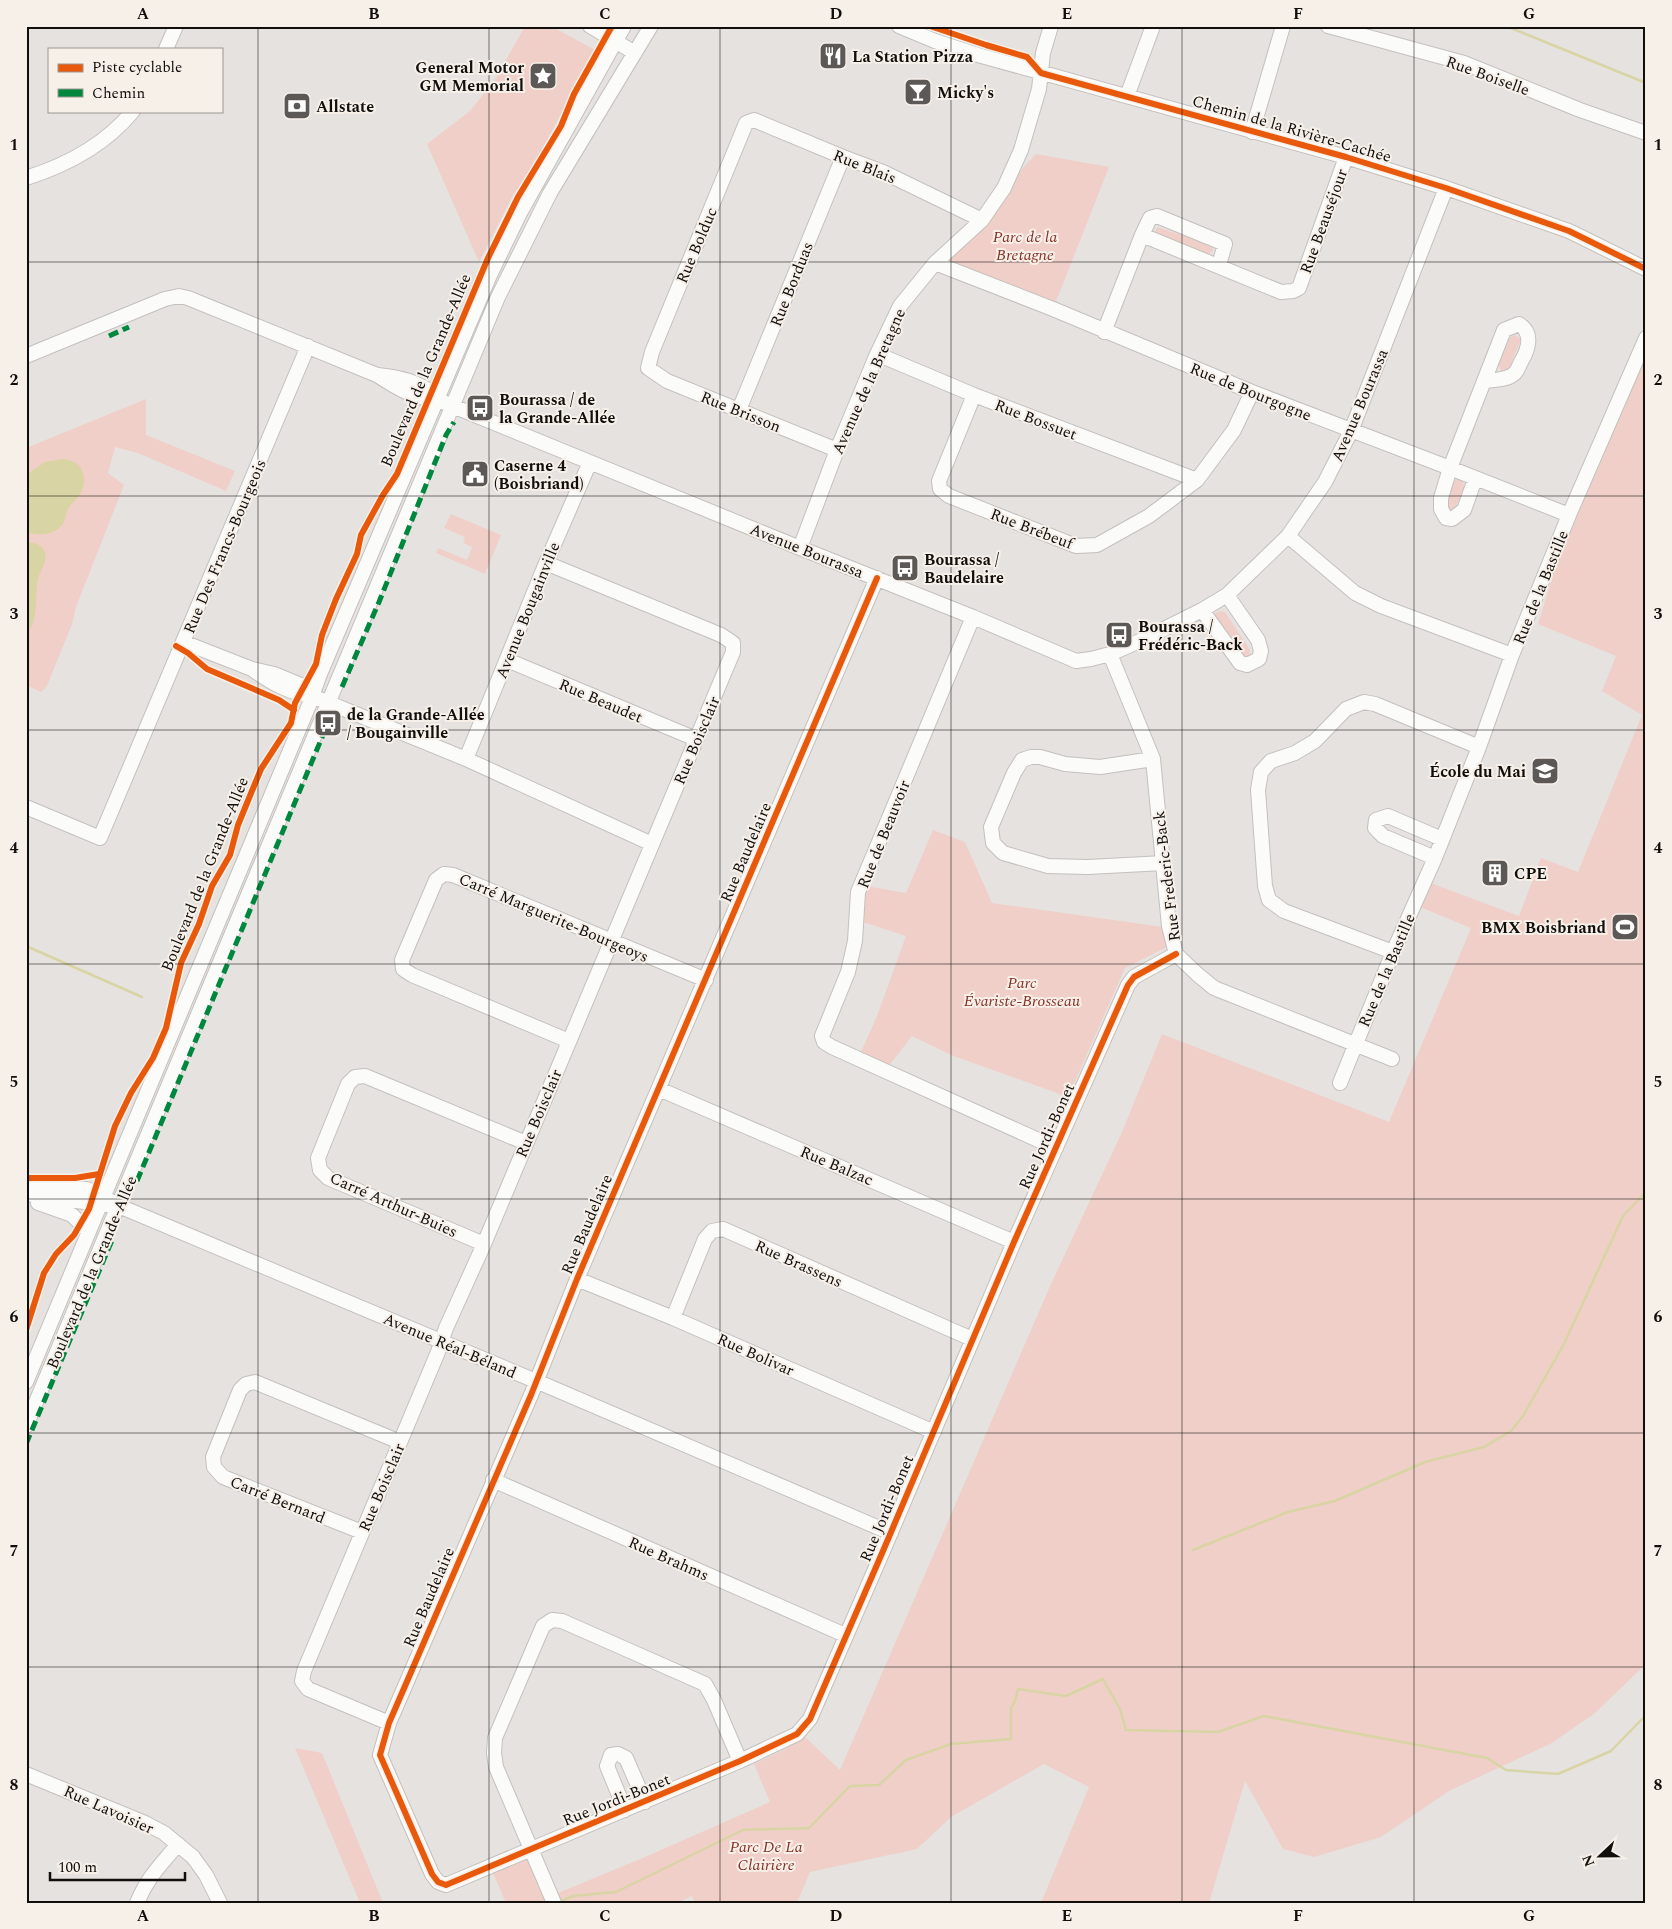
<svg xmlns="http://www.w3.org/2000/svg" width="1672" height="1929" font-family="Spectral,serif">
	<rect width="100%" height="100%" fill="#e6e2df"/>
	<path fill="#f0cfc8" d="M525,26H551L595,50L537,159L512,197L479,262L427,144L470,111L494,81Z
		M1036,154L1109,167L1053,309L935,263Z
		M1157,227L1212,245L1213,251L1208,254L1157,234L1155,232Z
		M1514,335L1520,338V342L1508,371L1502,372L1498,365L1510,337Z
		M1646,343V1664L1595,1713L1552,1743L1449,1791L1381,1837L1314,1857L1283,1849L1245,1781L1209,1903H1041L1089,1787L1044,1764L951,1817L917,1849L810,1872L797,1903H695L692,1896L678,1903H506L490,1866L531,1849L551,1896L645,1857L770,1802L754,1764L782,1751L804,1736L840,1770L1051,1284L1122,1132L1162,1034L1389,1122L1471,928L1420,907L1428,882L1519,916L1541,858L1578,872L1642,715L1602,691L1616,656L1538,624L1571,518Z
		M146,399V435L235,471L226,491L138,453L115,447L108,473L124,485L76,607L72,624L47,686L41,692L26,685V448Z
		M1457,479L1463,482L1464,487L1454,511L1449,514L1443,505L1454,481Z
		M451,514L501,535L485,574L436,553L438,548L467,560L472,547L463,543L465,537L444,528Z
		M1220,611L1225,612L1250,650L1249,659L1245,661L1212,615Z
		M933,830L965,842L992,903L1163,927L1171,945L1125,968L1068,1097L951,1055L912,1036L888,1067L860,1054L877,1016L906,936L863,922L866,886L906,893Z
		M295,1748L322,1753L383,1903H360Z"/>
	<path fill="#d9d4a4" d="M63,459C68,460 74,461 77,464C85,471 86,484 81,492C78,498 73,502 69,507C66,512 66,517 64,522C57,535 39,537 26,532V475L45,462Z
		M26,542C34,543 42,543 45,553C48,562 40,570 38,579C34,597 40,620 26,635Z"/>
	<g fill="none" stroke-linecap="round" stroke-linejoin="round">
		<path stroke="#d9d4a4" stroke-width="2.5" d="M1506,26L1646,83
			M26,946L142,997
			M1193,1550L1288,1512L1335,1501L1425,1462L1484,1447L1511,1431L1523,1416L1564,1344L1623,1216L1646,1192
			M559,1902L573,1896L616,1892L743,1830L809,1828L850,1786L879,1785L906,1760L951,1744L1011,1739V1708L1015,1701L1018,1689L1066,1696L1103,1679L1120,1709L1126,1730L1218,1732L1264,1716L1487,1758L1506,1770L1558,1774L1611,1751L1646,1715"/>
		<defs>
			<path id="minor" d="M590,26L635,53
				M899,26L935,41L978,55L1346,157L1446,188L1569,231L1646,269
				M1328,26L1464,63L1580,110L1646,133
				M166,49L176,26
				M1127,96L1153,26
				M1252,132L1283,26
				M26,178C67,165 106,144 133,111
				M1142,235L1281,292L1293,291L1299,288L1346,157
				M935,263L1053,309L1252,392L1450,468L1569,515
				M1104,332L1142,235L1150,218L1157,216L1225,244L1219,265
				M877,354L974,395L1197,480
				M26,356L165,299L179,296L188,298L377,375C395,387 416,400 438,400L800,548L973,617L1076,661L1091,659L1110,654L1142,640L1202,610L1227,595L1288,536L1325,482L1351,431L1446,188
				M378,375C399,377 425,382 438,400
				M974,395L939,481L940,489L949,496L1076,546L1097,545L1149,516L1197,480L1234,430L1252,392
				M739,410L843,157
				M837,450L667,381L648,368L652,352L746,123L754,120L843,157L883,172L982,220
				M1475,479L1464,510L1452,519L1446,518L1441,509V498L1450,468L1504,330L1519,324C1534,333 1528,350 1521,362C1519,365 1518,370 1515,373C1508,380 1495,380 1485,381
				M1288,536L1355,593L1381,606L1512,655
				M800,548L837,450L877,354L900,306L935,263L982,220L1004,188L1021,150L1039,89L1043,53L1051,26
				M877,578L577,1279L531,1395L389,1723L380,1755L432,1874L438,1882L446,1885L740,1761L797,1734L810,1719L883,1551L1014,1242L1128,985L1134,977L1176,954
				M1202,610L1240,663L1247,665L1259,659L1261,651L1258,640L1227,595
				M973,617L858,892L855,941L848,972L822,1036L824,1042L832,1047L1056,1148
				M183,642L252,669L274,674L303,686L312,696
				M1110,654L1153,759L1169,926L1176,954L1197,974L1214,988L1392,1059
				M507,660L696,739
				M252,669C271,683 289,693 312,696L466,759L652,844
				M466,759L546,563L590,462
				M1153,759L1100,767L1065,764L1040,757H1031L1022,760L1014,773L991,827L993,843L1003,853L1048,866L1088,867L1164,863
				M26,807L100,838L308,346
				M1435,858L1383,836L1375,828L1376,820L1388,816L1442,839
				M1393,952L1284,911L1269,900L1265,886L1258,790L1261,772L1271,761L1295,753L1315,741L1346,709L1364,702L1375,704L1479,747
				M569,1041L412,975L403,969L402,960L436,880L444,874L453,875L706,980
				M1340,1083L1393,952L1435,858L1479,747L1512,655L1569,515L1646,338
				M659,1089L1014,1242
				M26,1188L66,1187L86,1189L95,1192L119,1206L550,1387L891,1533
				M28,1194L37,1196L108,1205
				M38,1203L72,1215L89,1232
				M484,1244L328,1178L320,1170L318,1158L348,1084L355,1077L365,1076L526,1143
				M577,1279L673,1318L934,1432
				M673,1318L705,1239L712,1231L723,1229L972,1339
				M26,1382L309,705L320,674L490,275L520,213L624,26
				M26,1426L498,297L550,193L651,26
				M493,1480L845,1635
				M362,1532L223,1477L214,1467L213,1457L240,1390L246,1384L255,1382L400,1442
				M389,1723L308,1689L302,1681L304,1671L438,1352L446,1328L484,1244L733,652V643L721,635L546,563
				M26,1774L145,1823L164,1833L193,1857L206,1875L220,1903
				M625,1810L607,1766L611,1755L618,1754L626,1758L645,1802
				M137,1903C148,1876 161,1865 178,1844
				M554,1903L496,1767L494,1753L495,1738L543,1626L552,1620L562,1621L705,1684L714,1700L740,1761"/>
		</defs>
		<use href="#minor" stroke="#c3c0be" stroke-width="16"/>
		<use href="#minor" stroke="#fbfbfa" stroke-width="14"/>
		<path stroke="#00873e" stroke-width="5" stroke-dasharray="10 5" stroke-linecap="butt" d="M109,336L129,327
			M342,687L379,602L446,435L454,422
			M137,1181L328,723
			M26,1444L113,1238"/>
		<defs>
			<path id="cycleway" d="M930,26L986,45L1027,57L1041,73L1346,157L1446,188L1569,231L1646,269
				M877,578L577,1279L531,1395L389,1723L380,1755L432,1874L438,1882L446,1885L740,1761L797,1734L810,1719L883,1551L1014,1242L1128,985L1134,977L1176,954
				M176,646L188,653L207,669L279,700L294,710
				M26,1178H75L99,1174
				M26,1330L44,1273L56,1254L74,1235L89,1209L115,1126L131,1093L153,1058L166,1028L181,963L199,924L212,886L230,855L238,825L261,769L291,723L295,703L316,664L322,635L336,599L357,554L361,535L383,495L397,474L488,258L518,197L561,126L574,94L612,26"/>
		</defs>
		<use href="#cycleway" stroke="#f7f0e9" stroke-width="9"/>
		<use href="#cycleway" stroke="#e8590c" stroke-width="6"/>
	</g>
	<path fill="none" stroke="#110e0c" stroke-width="1" stroke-opacity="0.55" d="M258,26V1903M489,26V1903M720,26V1903M951,26V1903M1182,26V1903M1414,26V1903M26,262H1646M26,496H1646M26,730H1646M26,964H1646M26,1199H1646M26,1433H1646M26,1667H1646"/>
	<defs>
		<symbol id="restaurant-square" viewBox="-11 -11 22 22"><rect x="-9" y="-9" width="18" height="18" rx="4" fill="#5c5856" stroke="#f7f0e9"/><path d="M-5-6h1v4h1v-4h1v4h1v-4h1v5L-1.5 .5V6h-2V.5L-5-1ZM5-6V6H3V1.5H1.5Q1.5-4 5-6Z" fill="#fff"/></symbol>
		<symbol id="sight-square" viewBox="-11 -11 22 22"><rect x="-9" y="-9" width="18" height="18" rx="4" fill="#5c5856" stroke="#f7f0e9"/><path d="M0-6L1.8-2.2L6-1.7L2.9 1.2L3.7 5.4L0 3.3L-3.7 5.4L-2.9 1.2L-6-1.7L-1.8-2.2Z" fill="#fff"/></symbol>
		<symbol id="bar-square" viewBox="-11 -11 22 22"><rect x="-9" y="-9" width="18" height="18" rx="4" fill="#5c5856" stroke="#f7f0e9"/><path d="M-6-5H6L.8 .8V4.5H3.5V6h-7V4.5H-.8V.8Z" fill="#fff"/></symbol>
		<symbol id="bank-square" viewBox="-11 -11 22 22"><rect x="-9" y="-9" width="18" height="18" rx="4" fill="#5c5856" stroke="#f7f0e9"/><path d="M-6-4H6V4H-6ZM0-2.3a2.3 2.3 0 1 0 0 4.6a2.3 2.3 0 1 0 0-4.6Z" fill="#fff"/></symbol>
		<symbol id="bus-square" viewBox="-11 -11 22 22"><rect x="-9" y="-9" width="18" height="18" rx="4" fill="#5c5856" stroke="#f7f0e9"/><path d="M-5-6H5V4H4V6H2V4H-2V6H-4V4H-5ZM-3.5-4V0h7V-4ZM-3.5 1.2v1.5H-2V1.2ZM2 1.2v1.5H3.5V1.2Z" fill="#fff"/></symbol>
		<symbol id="civic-square" viewBox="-11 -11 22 22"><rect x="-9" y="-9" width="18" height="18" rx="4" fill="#5c5856" stroke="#f7f0e9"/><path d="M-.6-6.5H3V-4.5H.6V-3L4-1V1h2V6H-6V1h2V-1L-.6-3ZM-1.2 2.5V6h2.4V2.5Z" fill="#fff"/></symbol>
		<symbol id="school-square" viewBox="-11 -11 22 22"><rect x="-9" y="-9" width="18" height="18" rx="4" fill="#5c5856" stroke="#f7f0e9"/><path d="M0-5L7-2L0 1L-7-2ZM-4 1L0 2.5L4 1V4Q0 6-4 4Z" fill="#fff"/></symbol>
		<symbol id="building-square" viewBox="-11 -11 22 22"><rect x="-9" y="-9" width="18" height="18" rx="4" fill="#5c5856" stroke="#f7f0e9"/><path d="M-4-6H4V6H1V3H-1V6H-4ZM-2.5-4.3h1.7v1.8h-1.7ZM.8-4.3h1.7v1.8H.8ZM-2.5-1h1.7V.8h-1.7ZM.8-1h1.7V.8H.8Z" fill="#fff"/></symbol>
		<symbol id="stadium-square" viewBox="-11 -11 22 22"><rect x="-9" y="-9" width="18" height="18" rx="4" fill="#5c5856" stroke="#f7f0e9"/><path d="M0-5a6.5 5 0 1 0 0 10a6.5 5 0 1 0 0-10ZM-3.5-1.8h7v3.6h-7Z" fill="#fff"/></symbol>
	</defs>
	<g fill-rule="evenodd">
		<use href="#restaurant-square" x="817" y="40" width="32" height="32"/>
		<use href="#sight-square" x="527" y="60" width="32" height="32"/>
		<use href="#bar-square" x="902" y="76" width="32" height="32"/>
		<use href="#bank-square" x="281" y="90" width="32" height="32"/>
		<use href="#bus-square" x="464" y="392" width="32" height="32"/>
		<use href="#civic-square" x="459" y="458" width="32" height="32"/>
		<use href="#bus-square" x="889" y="552" width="32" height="32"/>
		<use href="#bus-square" x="1103" y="619" width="32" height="32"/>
		<use href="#bus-square" x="312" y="707" width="32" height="32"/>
		<use href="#school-square" x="1529" y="755" width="32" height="32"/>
		<use href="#building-square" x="1479" y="857" width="32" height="32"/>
		<use href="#stadium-square" x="1609" y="911" width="32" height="32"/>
	</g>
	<g text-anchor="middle" stroke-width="4" stroke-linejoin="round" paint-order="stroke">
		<g font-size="16" font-weight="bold" fill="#110e0c" stroke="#f7f0e9" text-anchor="start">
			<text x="852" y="62">La Station Pizza</text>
			<text x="524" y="73" text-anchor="end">General Motor<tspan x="524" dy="18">GM Memorial</tspan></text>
			<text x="937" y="98">Micky's</text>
			<text x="316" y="112">Allstate</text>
			<text x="499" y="405">Bourassa / de<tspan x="499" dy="18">la Grande-Allée</tspan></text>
			<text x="494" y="471">Caserne 4<tspan x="494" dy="18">(Boisbriand)</tspan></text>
			<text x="924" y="565">Bourassa /<tspan x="924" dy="18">Baudelaire</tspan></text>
			<text x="1138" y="632">Bourassa /<tspan x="1138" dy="18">Frédéric-Back</tspan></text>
			<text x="347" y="720">de la Grande-Allée<tspan x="347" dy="18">/ Bougainville</tspan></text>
			<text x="1526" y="777" text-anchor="end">École du Mai</text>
			<text x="1514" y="879">CPE</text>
			<text x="1606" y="933" text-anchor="end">BMX Boisbriand</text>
		</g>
		<g font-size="16" fill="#110e0c" stroke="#f7f0e9">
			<text transform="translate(1488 75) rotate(20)" y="6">Rue Boiselle</text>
			<text transform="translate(1292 128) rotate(16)" y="6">Chemin de la Rivière-Cachée</text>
			<text transform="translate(865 166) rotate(22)" y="6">Rue Blais</text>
			<text transform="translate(1323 221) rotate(-70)" y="6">Rue Beauséjour</text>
			<text transform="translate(696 245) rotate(-67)" y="6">Rue Bolduc</text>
			<text transform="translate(791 284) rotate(-68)" y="6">Rue Borduas</text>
			<text transform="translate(425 370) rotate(-67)" y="6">Boulevard de la Grande-Allée</text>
			<text transform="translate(868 381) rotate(-66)" y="6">Avenue de la Bretagne</text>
			<text transform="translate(1251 391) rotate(22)" y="6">Rue de Bourgogne</text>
			<text transform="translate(1359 405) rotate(-67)" y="6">Avenue Bourassa</text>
			<text transform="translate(741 411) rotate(22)" y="6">Rue Brisson</text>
			<text transform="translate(1036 419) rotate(21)" y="6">Rue Bossuet</text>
			<text transform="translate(1032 528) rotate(21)" y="6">Rue Brébeuf</text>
			<text transform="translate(224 546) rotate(-67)" y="6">Rue Des Francs-Bourgeois</text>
			<text transform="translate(807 550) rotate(22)" y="6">Avenue Bourassa</text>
			<text transform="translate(1540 587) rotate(-68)" y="6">Rue de la Bastille</text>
			<text transform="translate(527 610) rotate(-68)" y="6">Avenue Bougainville</text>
			<text transform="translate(601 700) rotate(23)" y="6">Rue Beaudet</text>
			<text transform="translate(696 740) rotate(-67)" y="6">Rue Boisclair</text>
			<text transform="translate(883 834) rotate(-68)" y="6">Rue de Beauvoir</text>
			<text transform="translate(745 852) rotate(-67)" y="6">Rue Baudelaire</text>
			<text transform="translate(204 874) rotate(-68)" y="6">Boulevard de la Grande-Allée</text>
			<text transform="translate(1166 876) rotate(-97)" y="6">Rue Frederic-Back</text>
			<text transform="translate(554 917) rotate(23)" y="6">Carré Marguerite-Bourgeoys</text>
			<text transform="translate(1386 970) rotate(-67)" y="6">Rue de la Bastille</text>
			<text transform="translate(538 1113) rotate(-67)" y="6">Rue Boisclair</text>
			<text transform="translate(1046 1136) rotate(-66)" y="6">Rue Jordi-Bonet</text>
			<text transform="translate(837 1165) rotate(23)" y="6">Rue Balzac</text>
			<text transform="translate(394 1204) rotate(24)" y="6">Carré Arthur-Buies</text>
			<text transform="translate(586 1224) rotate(-67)" y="6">Rue Baudelaire</text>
			<text transform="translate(799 1263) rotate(24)" y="6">Rue Brassens</text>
			<text transform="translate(91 1272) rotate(-67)" y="6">Boulevard de la Grande-Allée</text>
			<text transform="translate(450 1345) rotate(23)" y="6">Avenue Réal-Béland</text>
			<text transform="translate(756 1354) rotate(24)" y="6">Rue Bolivar</text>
			<text transform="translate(381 1487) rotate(-67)" y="6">Rue Boisclair</text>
			<text transform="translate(278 1499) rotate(22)" y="6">Carré Bernard</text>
			<text transform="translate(886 1508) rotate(-67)" y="6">Rue Jordi-Bonet</text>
			<text transform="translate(669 1558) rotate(24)" y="6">Rue Brahms</text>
			<text transform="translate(428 1597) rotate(-67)" y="6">Rue Baudelaire</text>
			<text transform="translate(616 1799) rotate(-22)" y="6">Rue Jordi-Bonet</text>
			<text transform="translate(109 1809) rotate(24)" y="6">Rue Lavoisier</text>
		</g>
		<g font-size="16" font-style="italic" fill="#863126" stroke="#f7f0e9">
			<text x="1025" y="242">Parc de la<tspan x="1025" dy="18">Bretagne</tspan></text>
			<text x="1022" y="988">Parc<tspan x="1022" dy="18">Évariste-Brosseau</tspan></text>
			<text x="766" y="1852">Parc De La<tspan x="766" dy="18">Clairière</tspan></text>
		</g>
	</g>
	<rect width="1672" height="1929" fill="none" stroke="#f7f0e9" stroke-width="55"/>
	<rect x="48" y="48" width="175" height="65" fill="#f7f0e9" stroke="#9b9691"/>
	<rect x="58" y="64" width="25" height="8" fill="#e8590c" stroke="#9b9691"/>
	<text x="92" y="72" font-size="15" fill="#110e0c">Piste cyclable</text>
	<rect x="58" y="89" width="25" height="8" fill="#00873e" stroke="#9b9691"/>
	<text x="92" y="98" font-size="15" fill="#110e0c">Chemin</text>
	<g transform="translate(1600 1856) rotate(248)" stroke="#f7f0e9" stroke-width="4" paint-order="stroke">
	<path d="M0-4L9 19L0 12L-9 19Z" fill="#110e0c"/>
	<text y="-8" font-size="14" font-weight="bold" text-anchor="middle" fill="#110e0c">N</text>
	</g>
	<path d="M50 1872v8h135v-8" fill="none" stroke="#110e0c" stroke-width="2.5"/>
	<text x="58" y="1872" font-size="15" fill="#110e0c" stroke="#f7f0e9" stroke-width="4" paint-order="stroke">100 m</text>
	<rect x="28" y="28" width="1616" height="1874" fill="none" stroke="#110e0c" stroke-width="2"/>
	<g font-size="16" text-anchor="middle" font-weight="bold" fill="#110e0c">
		<text x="143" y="19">A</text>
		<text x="374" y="19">B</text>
		<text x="605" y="19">C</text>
		<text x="836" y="19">D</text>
		<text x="1067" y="19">E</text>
		<text x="1298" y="19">F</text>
		<text x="1529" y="19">G</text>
		<text x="14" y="150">1</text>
		<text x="1658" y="150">1</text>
		<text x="14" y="385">2</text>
		<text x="1658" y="385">2</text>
		<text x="14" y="619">3</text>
		<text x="1658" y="619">3</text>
		<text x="14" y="853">4</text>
		<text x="1658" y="853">4</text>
		<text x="14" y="1087">5</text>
		<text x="1658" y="1087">5</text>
		<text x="14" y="1322">6</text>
		<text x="1658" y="1322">6</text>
		<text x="14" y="1556">7</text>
		<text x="1658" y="1556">7</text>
		<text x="14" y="1790">8</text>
		<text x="1658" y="1790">8</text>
		<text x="143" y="1921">A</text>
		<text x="374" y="1921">B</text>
		<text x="605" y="1921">C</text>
		<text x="836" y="1921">D</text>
		<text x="1067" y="1921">E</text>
		<text x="1298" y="1921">F</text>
		<text x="1529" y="1921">G</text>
	</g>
</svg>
